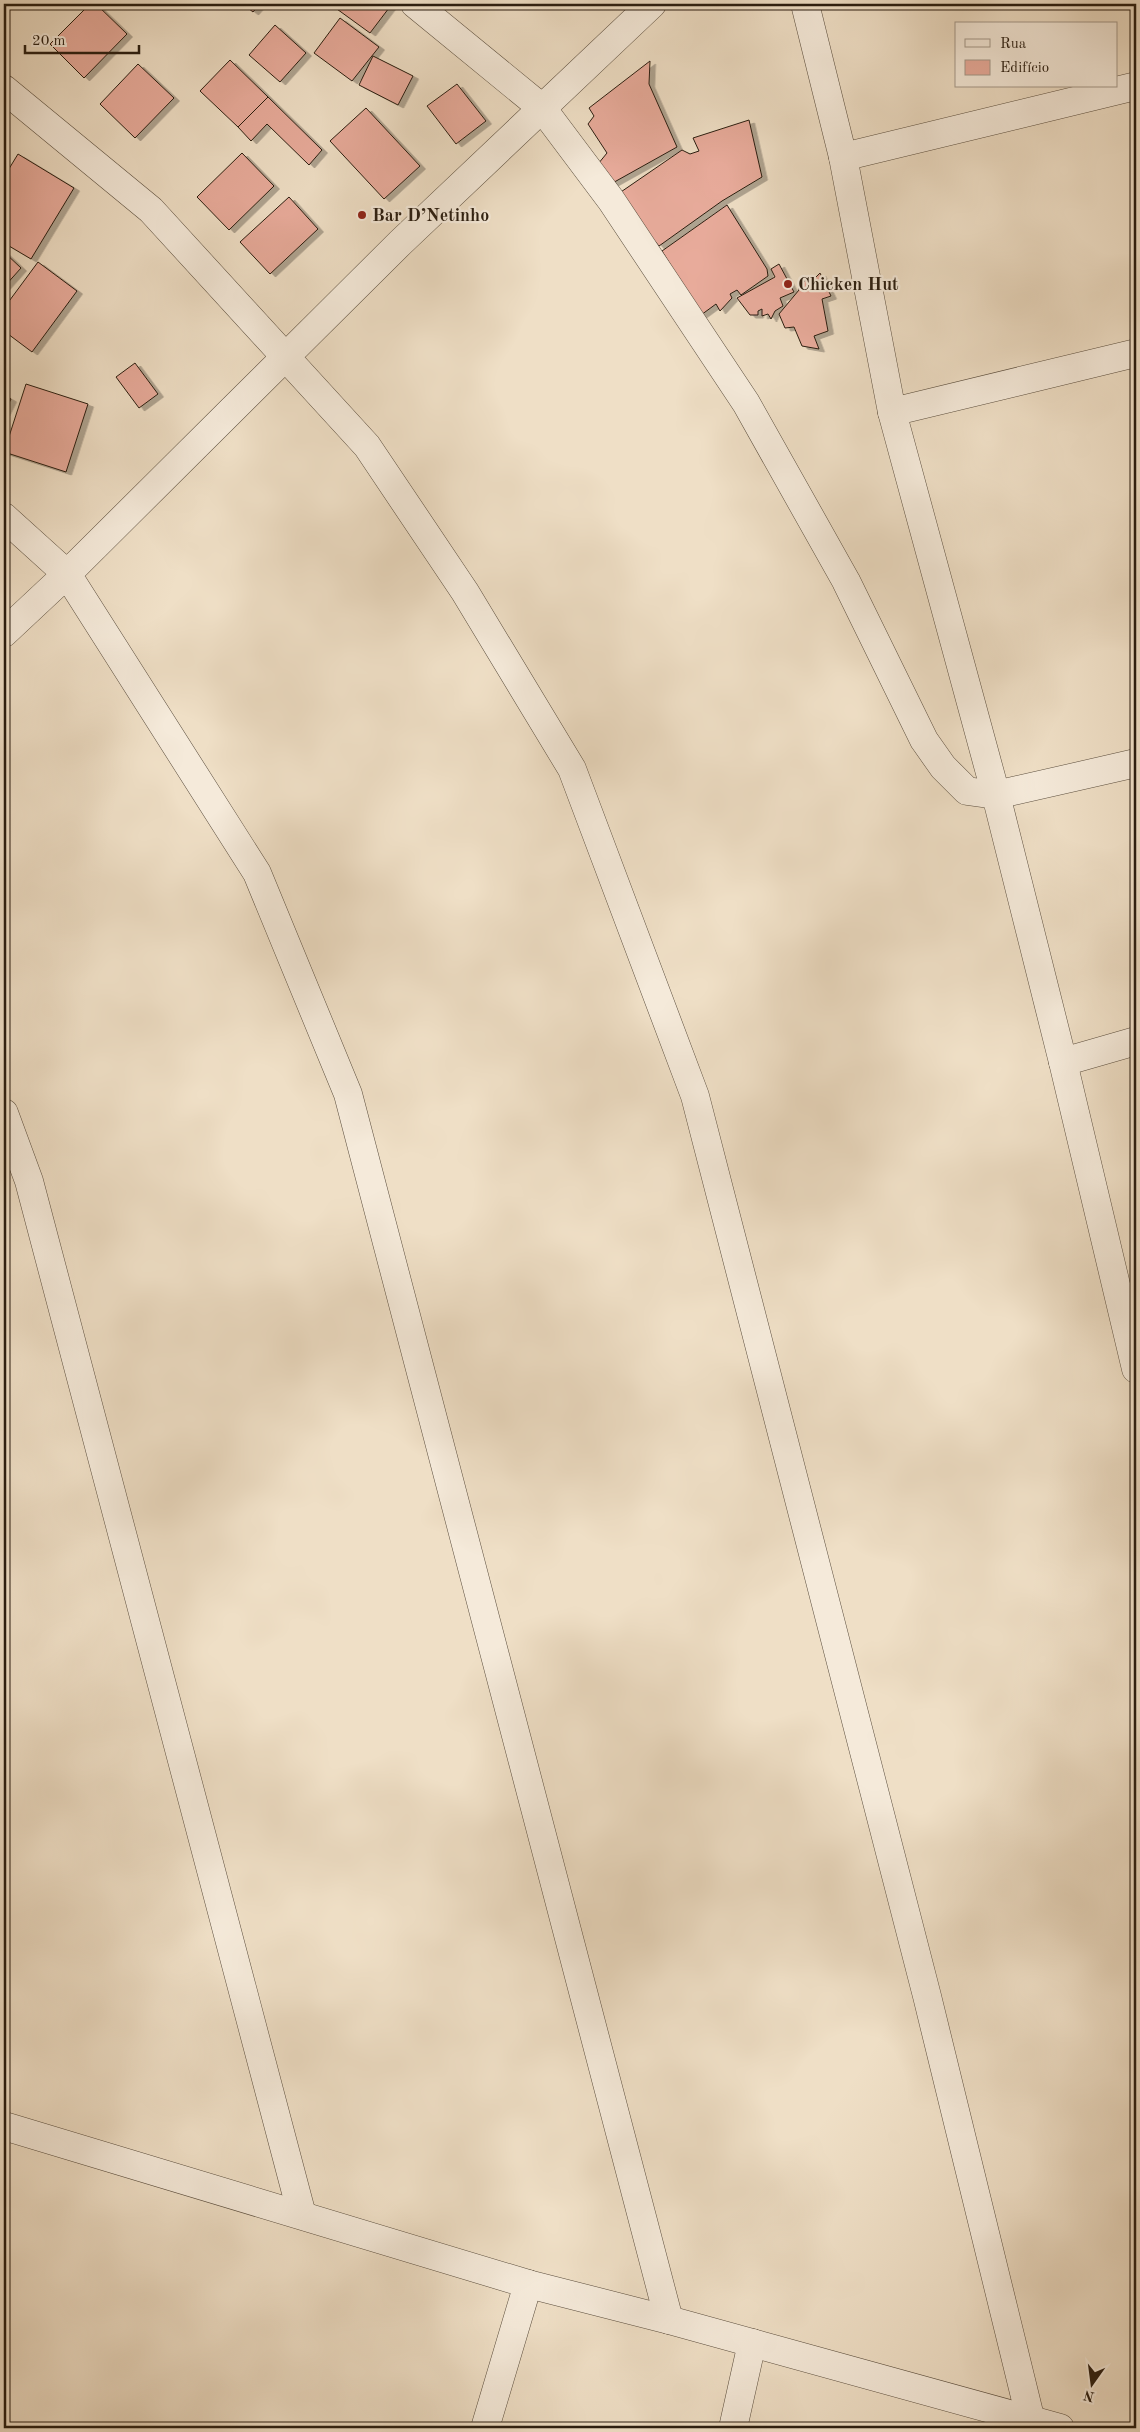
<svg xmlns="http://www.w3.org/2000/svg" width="1140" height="2432" font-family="'Old Standard TT',serif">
	<defs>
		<filter id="shadow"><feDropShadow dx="5.5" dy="3" stdDeviation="0" flood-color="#0004"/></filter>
	</defs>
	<rect width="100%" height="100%" fill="#efdfc6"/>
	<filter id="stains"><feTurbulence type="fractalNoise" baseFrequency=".004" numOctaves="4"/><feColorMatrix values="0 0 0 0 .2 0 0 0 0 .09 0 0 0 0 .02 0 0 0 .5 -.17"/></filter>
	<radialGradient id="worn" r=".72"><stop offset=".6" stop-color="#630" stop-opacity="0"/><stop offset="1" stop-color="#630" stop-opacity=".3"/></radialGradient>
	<path fill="#e8ab9b" stroke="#2a1d10" filter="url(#shadow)" d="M90,4H96L127,34L84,78L50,44Z
		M243,4H260L253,12Z
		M330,4H392L370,33Z
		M340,18L379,47L352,81L314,53Z
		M275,25L306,53L280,82L249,55Z
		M373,56L413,76L398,105L359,85Z
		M230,60L268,97L238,127L200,91Z
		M650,61L649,84L677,147L609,185L598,164L607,153L588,124L594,116L589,108Z
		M138,64L174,98L135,138L100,104Z
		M457,84L486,121L456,144L427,106Z
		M268,97L322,150L309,165L267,124L251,141L238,127Z
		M366,108L420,166L384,199L330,141Z
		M749,120L762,177L722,201L659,246L615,196L682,150L690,154L699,151L693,138Z
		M242,153L274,186L229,230L197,197Z
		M18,154L74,188L31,259L4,243V177Z
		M289,197L318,229L270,274L240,242Z
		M727,205L767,269L768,276L741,295L737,290L730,294L732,298L720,311L716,304L701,315L662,251Z
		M4,252L21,268L4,287Z
		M38,262L77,291L32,352L4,331V308Z
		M779,264L794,292L780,298L783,306L775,311L771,319L768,314L762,316V309L758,311V315H750L737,298L775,277L771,269Z
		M820,273L831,296L822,299L828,331L814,336L819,349L802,346L794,327L785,328L779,314L799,290V285L809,278L812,281Z
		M135,363L158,394L139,408L116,377Z
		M26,384L88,404L66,472L4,452Z
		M4,395L11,399L4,413Z"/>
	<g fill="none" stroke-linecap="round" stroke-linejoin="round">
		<defs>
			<path id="minor" d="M415,4L542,108L611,200L746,403L846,581L924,740L943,767L967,791L996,795L1136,763
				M4,89L151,210L367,446L465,592L572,769L695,1096L927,1996L1031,2421
				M843,157L1136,86
				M892,412L1136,353
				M4,517L67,574L257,873L348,1094L669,2320
				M4,633L67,574L400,243L652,4
				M1063,1062L1136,1041
				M4,1113L29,1181L302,2215
				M485,2428L528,2284
				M733,2428L752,2343"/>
			<path id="tertiary" d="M805,4L843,157L892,412L996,795L1063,1062L1136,1369
				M4,2126L528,2284L669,2320L1060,2428"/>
		</defs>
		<use href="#minor" stroke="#5b4e3e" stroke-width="29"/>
		<use href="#tertiary" stroke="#5b4e3e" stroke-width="29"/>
		<use href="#minor" stroke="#f5eada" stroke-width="28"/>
		<use href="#tertiary" stroke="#f5eada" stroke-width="28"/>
	</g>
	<g fill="#8f2418" stroke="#f5eada" stroke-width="2">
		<circle cx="362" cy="215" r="5"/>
		<circle cx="788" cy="284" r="5"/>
	</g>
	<g text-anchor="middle" stroke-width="4.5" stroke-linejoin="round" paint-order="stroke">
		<g font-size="18" font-weight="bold" fill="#2a1d10" stroke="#f5eada" text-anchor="start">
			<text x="372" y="221">Bar D’Netinho</text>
			<text x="798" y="290">Chicken Hut</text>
		</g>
	</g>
	<rect width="1140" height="2432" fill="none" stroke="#efdfc6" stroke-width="20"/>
	<rect x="5" y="5" width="1130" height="2422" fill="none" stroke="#2a1d10" stroke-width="2.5"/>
	<rect x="10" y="10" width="1120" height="2412" fill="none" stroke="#2a1d10"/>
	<rect x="955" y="22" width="162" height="65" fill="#f5eada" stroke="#a49889"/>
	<rect x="965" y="39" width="25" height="8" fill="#f5eada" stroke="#a49889"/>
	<text x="1000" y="48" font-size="15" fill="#2a1d10">Rua</text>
	<rect x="965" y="60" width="25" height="15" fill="#e8ab9b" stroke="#a49889"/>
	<text x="1000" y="72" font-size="15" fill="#2a1d10">Edifício</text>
	<g transform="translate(1092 2384) rotate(194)" stroke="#f5eada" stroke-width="4" paint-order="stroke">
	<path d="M0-4L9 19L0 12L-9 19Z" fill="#2a1d10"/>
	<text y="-8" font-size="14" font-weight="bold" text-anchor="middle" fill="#2a1d10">N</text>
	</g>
	<path d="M25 45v8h114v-8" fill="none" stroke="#2a1d10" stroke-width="2.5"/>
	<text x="32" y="45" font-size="15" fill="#2a1d10" stroke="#f5eada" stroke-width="4" paint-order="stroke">20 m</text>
	<rect width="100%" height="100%" filter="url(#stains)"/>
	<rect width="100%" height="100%" fill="url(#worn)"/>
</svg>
